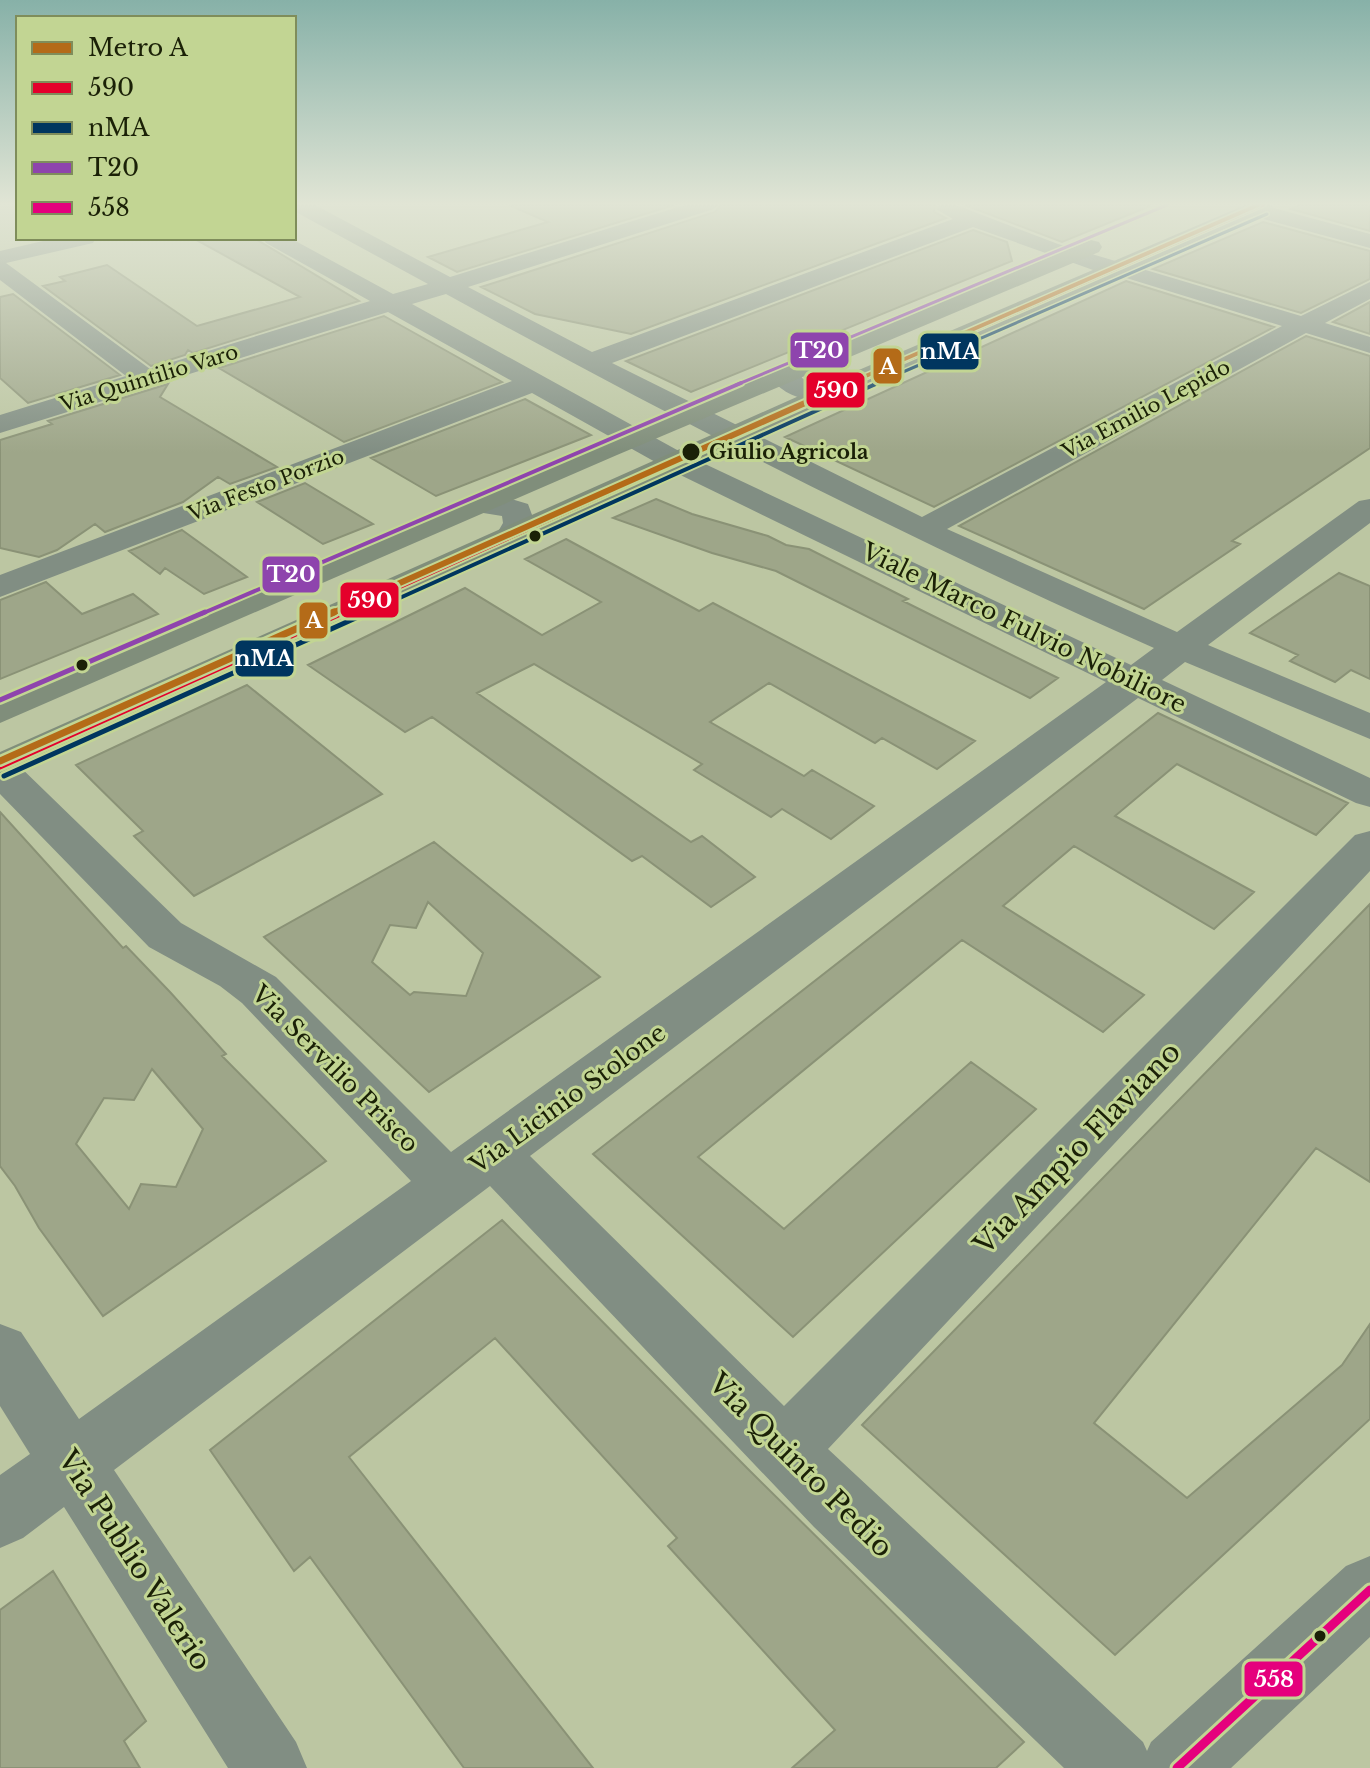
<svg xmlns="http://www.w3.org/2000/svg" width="1370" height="1768" font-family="'Libre Baskerville',serif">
	<rect width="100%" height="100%" fill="#bcc6a2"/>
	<path fill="#9ea689" stroke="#8a9276" stroke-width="2" fill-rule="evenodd" d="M509,205H674L457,272L428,257L548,222Z
		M721,205H935L934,212L946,218L631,334L535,314L481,287L715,212Z
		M965,205H1150V206L1062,242Z
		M1300,205H1370V231L1291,209Z
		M1263,222L1370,251V279L1301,313L1153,269Z
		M973,230L1007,242L1012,261L691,392L626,361Z
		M193,238H254L359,301L193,353L188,350L185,355L151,366L43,286L65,281L60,277L107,265L197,326L300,297Z
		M1126,281L1274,327L934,507L785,437Z
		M13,294L120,375L28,403L0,378V297Z
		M1370,302V334L1333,322Z
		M384,316L502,382L344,442L219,368Z
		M1306,336L1370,356V448L1232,541L1240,544L1144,609L959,526Z
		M168,384L160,397L277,467L230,484L218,477L183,502L105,532L95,524L57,550L39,557L0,548V440L52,424L48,421Z
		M525,399L591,435L436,496L371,458Z
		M305,483L373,524L323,544L257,502Z
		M656,499L692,514L768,536L786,545L809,549L908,599L903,601L1058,678L1030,698L776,571L712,553L613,518Z
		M182,530L247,577L204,594L165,568L160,574L129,551Z
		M566,539L699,611L713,603L975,741L937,769L882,738L875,743L769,683L710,722L804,776L812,770L874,806L831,839L782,809L771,817L694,770L702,764L534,664L477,693L691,842L702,836L755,877L711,907L642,856L632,861L432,717L405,732L308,665L465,588L542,635L601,602L525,559Z
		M1339,573L1370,586V679L1351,670L1335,682L1290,661L1298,655L1250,633Z
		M46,582L82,614L133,594L158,614L0,679V600Z
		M247,685L382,794L194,896L134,836L143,831L76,765Z
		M1158,713L1348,803L1316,835L1177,764L1115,816L1254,892L1214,929L1074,846L1003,906L1144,995L1103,1032L962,940L698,1157L784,1229L971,1062L1036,1109L793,1337L593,1154Z
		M0,812L123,948L126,946L170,992L226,1054L222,1056L326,1161L103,1316L39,1228L15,1186L0,1166ZM152,1069L203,1129L176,1187L141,1184L129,1209L76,1144L104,1098L134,1100Z
		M434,842L600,977L429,1092L264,937ZM428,902L483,953L466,996L414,992L410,995L372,962L390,925L416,928Z
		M1370,904V1182L1316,1148L1094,1423L1187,1498L1342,1365L1370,1324V1419L1115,1655L862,1425Z
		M502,1220L747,1468L1024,1742L996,1768H792L835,1730L668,1546L677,1538L495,1338L349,1457L593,1768H464L310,1557L294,1571L210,1450Z
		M53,1571L146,1721L124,1741L140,1768H0V1610Z"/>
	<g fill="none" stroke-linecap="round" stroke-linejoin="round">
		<path fill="#818e83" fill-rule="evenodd" d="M294,205H315L450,277L685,205H718L714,209L468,287L592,352L953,219L936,209L939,205H956L1058,244L1301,316L1370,282V299L1325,323L1370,337V353L1306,333L947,529L1177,632L1359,501L1370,499V523L1208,645L1370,713V739L1185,662L1162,680L1370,778V807L1356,803L1138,698L530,1156L784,1406L1355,835L1370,831V871L828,1449L1143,1742L1147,1751L1151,1742L1346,1566L1370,1556V1637L1231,1768H1064L814,1527L490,1186L114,1470L296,1742L307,1768H228L64,1507L23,1538L0,1548V1475L30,1454L0,1406V1324L21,1332L79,1419L411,1181L242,1003L220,986L149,947L0,794V757L14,761L181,923L276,977L451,1152L1106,682L666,468L532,393L0,597V575L512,381L388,312L0,433V415L126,376L0,280V251L56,238H96L93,243L6,263L150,369L370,301L266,243L263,238H290L393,294L428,284L294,211ZM973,227L1107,275L1120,276L1282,326L922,517L612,363ZM446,294C677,421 912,541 1154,648L1131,665L688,456L412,304Z
			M1245,205H1263L1370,234V248L1245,214L1242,209Z
			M790,366L799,368L802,378L810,383L839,387L843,393L839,399C818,404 787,399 774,381L781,368Z
			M482,495L508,498L528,504L535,523L523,542L512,545L501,542L496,535L503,523L502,516L471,511L466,504L471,497Z"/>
		<path fill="#808e7b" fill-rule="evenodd" d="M1245,205H1274L1270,209L839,399L14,776L0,780V752L819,387Z
			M1091,240L1099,242L1102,247L1099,252L617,455L0,723V697L597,443Z"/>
		<defs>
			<path id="bus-1-far2" d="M849,385L1263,205"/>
			<path id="bus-1-far1" d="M340,614L853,383"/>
			<path id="bus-1" d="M0,767L345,612"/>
			<path id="bus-2-far2" d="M873,385L1267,214"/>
			<path id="bus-2-far1" d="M364,614L878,383"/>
			<path id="bus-2" d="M4,776L369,612"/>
			<path id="bus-3-far2" d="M736,385L1167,205"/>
			<path id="bus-3-far1" d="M201,614L741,383"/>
			<path id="bus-3" d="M0,700L205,612"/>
			<path id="bus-4" d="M1177,1768L1370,1590"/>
		</defs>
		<use href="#bus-1-far2" stroke="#c2d593" stroke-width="6"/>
		<use href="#bus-1-far1" stroke="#c2d593" stroke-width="8"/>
		<use href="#bus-1" stroke="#c2d593" stroke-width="10"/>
		<use href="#bus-2-far2" stroke="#c2d593" stroke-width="6"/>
		<use href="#bus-2-far1" stroke="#c2d593" stroke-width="8"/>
		<use href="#bus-2" stroke="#c2d593" stroke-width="10"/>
		<use href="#bus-3-far2" stroke="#c2d593" stroke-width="6"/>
		<use href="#bus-3-far1" stroke="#c2d593" stroke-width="8"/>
		<use href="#bus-3" stroke="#c2d593" stroke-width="10"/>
		<use href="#bus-4" stroke="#c2d593" stroke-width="15"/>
		<use href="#bus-1-far2" stroke="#e4002b" stroke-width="3"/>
		<use href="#bus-1-far1" stroke="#e4002b" stroke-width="4"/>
		<use href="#bus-1" stroke="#e4002b" stroke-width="5"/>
		<use href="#bus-2-far2" stroke="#00365f" stroke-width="3"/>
		<use href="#bus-2-far1" stroke="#00365f" stroke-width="4"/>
		<use href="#bus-2" stroke="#00365f" stroke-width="5"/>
		<use href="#bus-3-far2" stroke="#8e44ad" stroke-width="3"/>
		<use href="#bus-3-far1" stroke="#8e44ad" stroke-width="4"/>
		<use href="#bus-3" stroke="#8e44ad" stroke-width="5"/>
		<use href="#bus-4" stroke="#e5007d" stroke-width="9"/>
		<defs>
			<path id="metro-1-far2" d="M845,385L1258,205"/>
			<path id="metro-1-far1" d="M330,614L850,383"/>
			<path id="metro-1" d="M0,761L334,612"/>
		</defs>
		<use href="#metro-1-far2" stroke="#c2d593" stroke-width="7"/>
		<use href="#metro-1-far1" stroke="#c2d593" stroke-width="10"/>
		<use href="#metro-1" stroke="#c2d593" stroke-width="12"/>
		<use href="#metro-1-far2" stroke="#b46b18" stroke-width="4"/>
		<use href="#metro-1-far1" stroke="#b46b18" stroke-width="6"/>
		<use href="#metro-1" stroke="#b46b18" stroke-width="7"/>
	</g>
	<linearGradient id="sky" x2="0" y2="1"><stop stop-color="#87b1a8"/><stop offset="0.45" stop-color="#e1e5d5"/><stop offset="1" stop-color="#e1e5d5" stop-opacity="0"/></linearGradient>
	<rect width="1370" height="453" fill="url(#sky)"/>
	<g fill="#1b2107" stroke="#c2d593" stroke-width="3">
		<circle cx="691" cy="452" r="10"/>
		<circle cx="535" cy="536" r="7"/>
		<circle cx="82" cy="665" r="7"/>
		<circle cx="1320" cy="1636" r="7"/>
	</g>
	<g text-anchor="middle" stroke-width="6" stroke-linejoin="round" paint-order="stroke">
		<g font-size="20" fill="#1b2107" stroke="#c2d593">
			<text transform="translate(149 378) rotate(-17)" y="7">Via Quintilio Varo</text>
			<text transform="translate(1146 409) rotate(-28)" y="7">Via Emilio Lepido</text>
			<text transform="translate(266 485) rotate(-21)" y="7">Via Festo Porzio</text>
		</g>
		<g font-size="20" font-weight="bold" fill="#1b2107" stroke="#c2d593" text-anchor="start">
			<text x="709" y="459">Giulio Agricola</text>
		</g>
		<g font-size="24" fill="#1b2107" stroke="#c2d593">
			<text transform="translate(1024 628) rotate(26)" y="8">Viale Marco Fulvio Nobiliore</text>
			<text transform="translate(335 1069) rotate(45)" y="8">Via Servilio Prisco</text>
			<text transform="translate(568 1099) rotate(-36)" y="8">Via Licinio Stolone</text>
		</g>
		<g font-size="28" fill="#1b2107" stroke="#c2d593">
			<text transform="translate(1077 1148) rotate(-46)" y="10">Via Ampio Flaviano</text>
			<text transform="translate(801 1465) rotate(45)" y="10">Via Quinto Pedio</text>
			<text transform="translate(135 1560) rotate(57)" y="10">Via Publio Valerio</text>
		</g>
	</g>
	<g stroke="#c2d593" stroke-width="3">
		<rect x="789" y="331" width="61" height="38" rx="8" fill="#8e44ad"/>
		<rect x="919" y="332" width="61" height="39" rx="8" fill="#00365f"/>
		<rect x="872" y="347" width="31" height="38" rx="8" fill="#b46b18"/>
		<rect x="805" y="371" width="61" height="38" rx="8" fill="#e4002b"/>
		<rect x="261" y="555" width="60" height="39" rx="8" fill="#8e44ad"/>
		<rect x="339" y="581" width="61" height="38" rx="8" fill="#e4002b"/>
		<rect x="298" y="601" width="31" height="39" rx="8" fill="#b46b18"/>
		<rect x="234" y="639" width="61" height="39" rx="8" fill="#00365f"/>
		<rect x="1243" y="1660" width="61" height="38" rx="8" fill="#e5007d"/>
	</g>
	<g font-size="22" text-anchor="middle" font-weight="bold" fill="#fff">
		<text x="819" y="358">T20</text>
		<text x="950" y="359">nMA</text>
		<text x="888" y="374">A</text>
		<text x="836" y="398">590</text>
		<text x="291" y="582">T20</text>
		<text x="370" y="608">590</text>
		<text x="314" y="628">A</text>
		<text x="264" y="666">nMA</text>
		<text x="1274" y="1687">558</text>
	</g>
	<rect x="16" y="16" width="280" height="224" fill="#c2d593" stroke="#7f8d5b" stroke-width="2"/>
	<rect x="32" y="42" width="40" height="12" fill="#b46b18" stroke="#7f8d5b" stroke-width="2"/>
	<text x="88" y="56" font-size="24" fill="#1b2107">Metro A</text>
	<rect x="32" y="82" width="40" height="12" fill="#e4002b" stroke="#7f8d5b" stroke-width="2"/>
	<text x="88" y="96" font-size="24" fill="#1b2107">590</text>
	<rect x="32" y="122" width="40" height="12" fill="#00365f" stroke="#7f8d5b" stroke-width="2"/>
	<text x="88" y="136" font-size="24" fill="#1b2107">nMA</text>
	<rect x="32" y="162" width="40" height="12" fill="#8e44ad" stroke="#7f8d5b" stroke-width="2"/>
	<text x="88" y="176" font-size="24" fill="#1b2107">T20</text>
	<rect x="32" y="202" width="40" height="12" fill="#e5007d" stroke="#7f8d5b" stroke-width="2"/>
	<text x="88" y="216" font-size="24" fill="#1b2107">558</text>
</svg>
